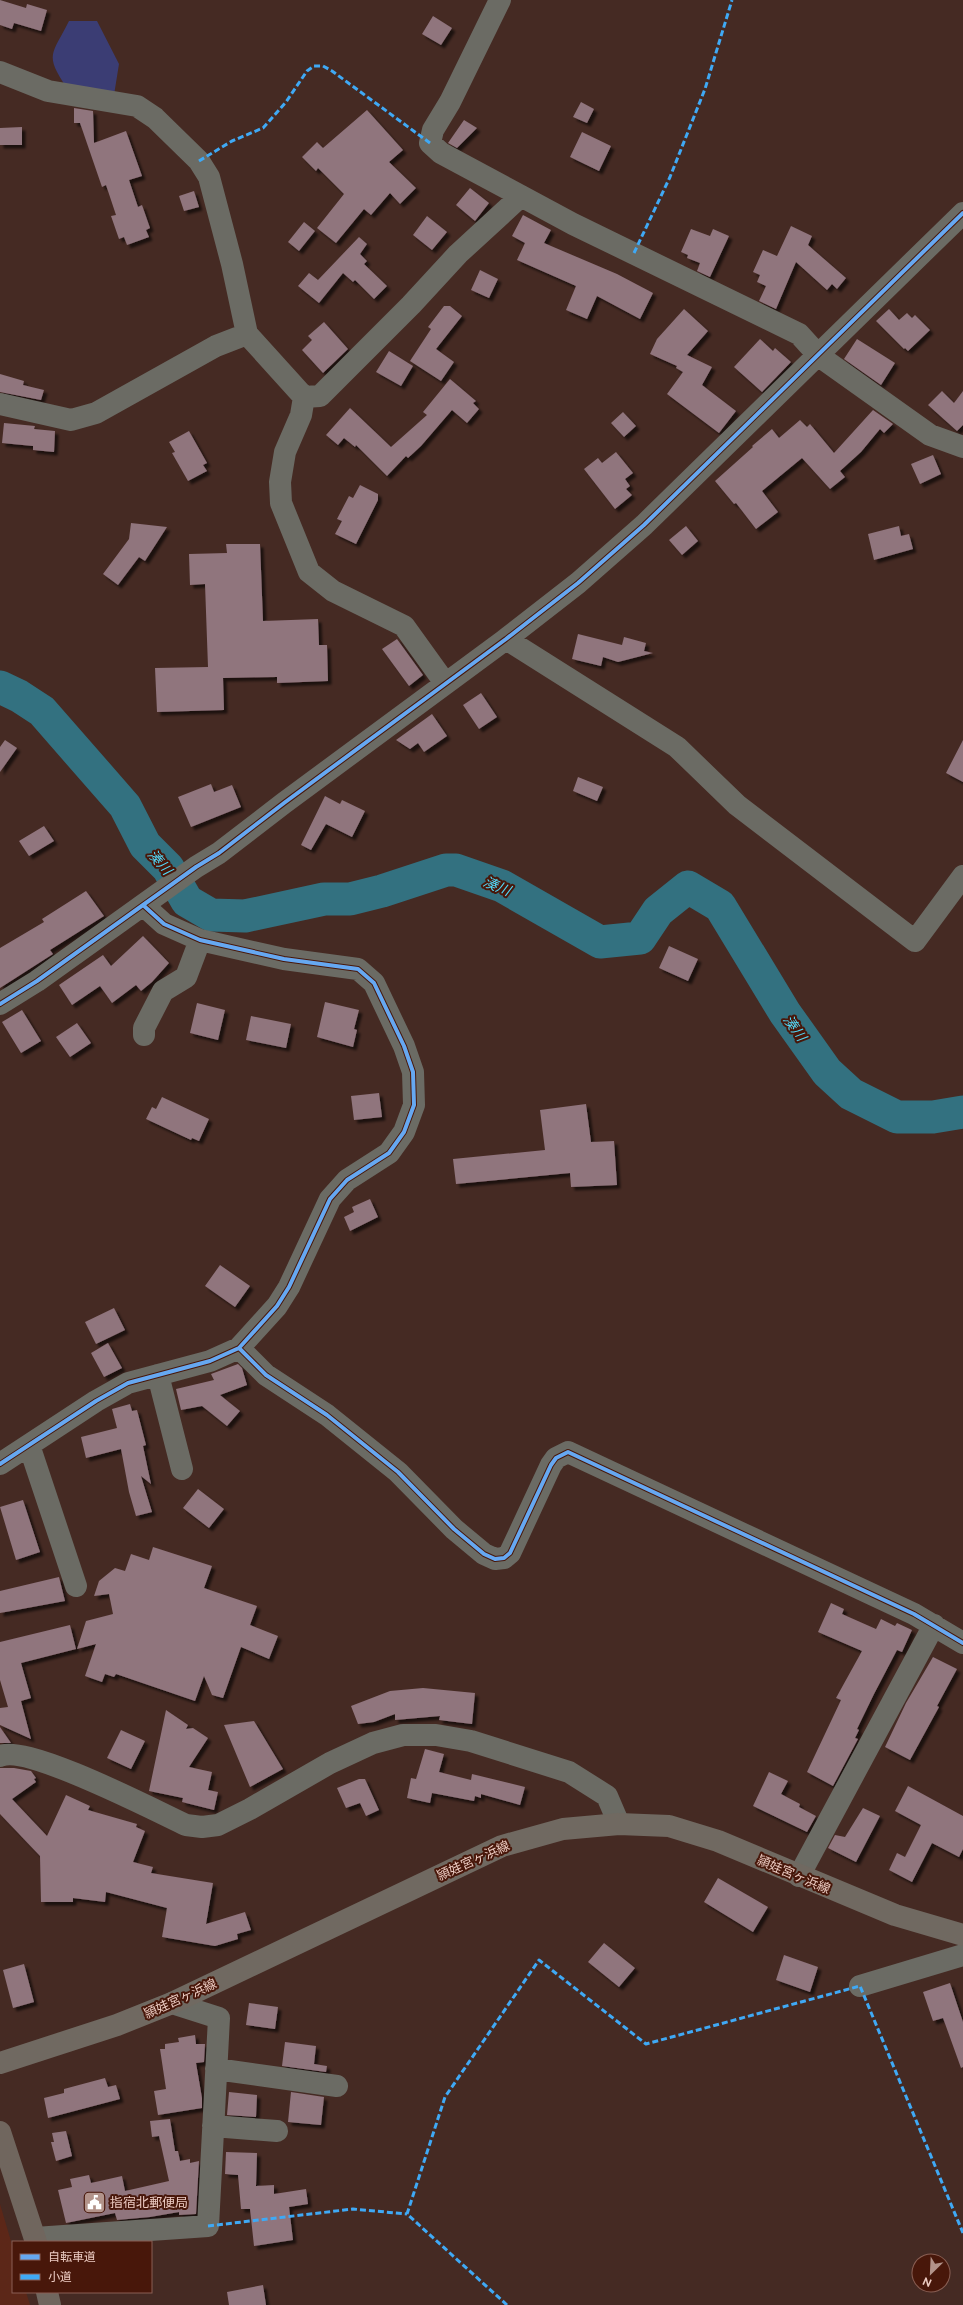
<svg xmlns="http://www.w3.org/2000/svg" width="963" height="2305" font-family="Raleway,'Noto Sans JP',sans-serif">
	<defs>
		<filter id="shadow"><feDropShadow dx="3.5" dy="3.5" stdDeviation="1" flood-color="#0009"/></filter>
	</defs>
	<rect width="100%" height="100%" fill="#452a23"/>
	<path fill="#5c2718" d="M0,2204L13,2248V2292H26L30,2305H0Z"/>
	<path fill="#3b3d74" d="M69,21H97L119,64L114,95L67,88C44,54 52,55 69,21Z"/>
	<g fill="none" stroke-linecap="round" stroke-linejoin="round">
		<path stroke="#337180" stroke-width="33" d="M0,687L19,696L42,711L125,806L145,845L168,868L187,901L211,915L245,916L324,899H350L382,891L446,870H456L502,886L600,942L640,938L658,911L688,887L720,906L785,1013L827,1072L851,1094L897,1117H933L963,1112"/>
	</g>
	<path fill="#90747d" filter="url(#shadow)" d="M0,0L26,8L27,4L47,10L41,31L14,23L12,29L0,25Z
		M433,16L452,28L441,45L422,34Z
		M581,102L594,109L587,123L573,117Z
		M74,108L93,111L94,143L126,131L142,176L129,180L138,207L142,205L150,228L146,230L149,237L127,245L124,237L119,239L111,216L116,215L106,185L102,187L80,123H74Z
		M367,110L403,150L389,162L416,188L400,204L390,193L371,215L364,209L336,243L317,228L344,194L318,168L316,171L302,157L317,142L323,148Z
		M464,120L477,128L457,148L448,143Z
		M22,127V145H0V128Z
		M582,132L611,146L599,171L570,157Z
		M470,188L489,203L475,221L456,205Z
		M194,191L199,207L184,211L179,196Z
		M523,215L551,230L544,243L617,274L653,293L640,319L597,296L587,319L566,310L576,286L517,260L525,243L512,236Z
		M427,216L447,232L432,250L413,235Z
		M304,222L315,231L299,251L288,242Z
		M791,226L812,236L808,245L846,278L837,289L832,284L827,290L796,262L776,309L759,301L766,286L757,282L760,275L753,272L763,250L777,256Z
		M691,229L710,236L713,229L729,236L710,277L697,271L700,263L687,258L688,255L681,252Z
		M359,237L367,244L360,254L367,261L364,264L387,286L374,299L355,280L353,282L343,273L319,303L298,286L309,273L318,280Z
		M480,270L498,279L489,298L471,290Z
		M444,306H450L462,316L436,349L454,362L441,381L410,361L431,329L428,327Z
		M684,309L708,331L687,355L712,367L702,385L736,411L719,433L667,394L683,372L676,368L677,366L650,354L657,339Z
		M889,309L899,320L907,313L912,318L915,315L930,330L908,351L905,348L904,349L876,321Z
		M324,322L348,349L323,373L302,350L312,340L308,336Z
		M760,339L773,351L775,348L791,362L762,392L734,367Z
		M857,339L895,363L881,385L844,359Z
		M389,351L413,366L401,386L376,372Z
		M0,374L24,381L23,385L44,390L41,400L0,392Z
		M450,379L476,401L473,403L479,409L467,423L452,410L421,446L408,458L406,456L387,476L356,445L355,447L344,438L338,445L326,435L350,408L391,447L427,415L423,412Z
		M942,391L954,403L963,391V425L957,431L928,405Z
		M873,410L893,424L884,433L880,429L861,452L840,471L845,477L830,489L802,458L762,491L778,512L756,529L736,503L734,504L715,481L753,447L752,446L772,429L779,438L800,420L807,427L810,424L834,453Z
		M623,412L636,426L624,437L611,423Z
		M4,423L35,426L34,429L55,431L54,452L33,450V446L2,443Z
		M189,431L207,463L203,465L207,471L188,481L172,453L175,452L169,442Z
		M616,452L633,473L625,479L630,486L626,489L632,495L615,509L584,469L598,458L602,463Z
		M933,455L941,474L920,484L911,464Z
		M360,485L378,494V500L356,544L335,534L342,521L337,519L349,496L353,498Z
		M131,523L167,527L145,561L139,557L118,585L103,574L129,539Z
		M686,526L698,541L682,555L669,540Z
		M899,526L901,536L909,534L913,549L874,560L868,534Z
		M226,544H260L263,621L318,619L319,645H327L328,681L277,683V677L223,678L224,710L157,712L155,668L208,667L205,584L190,585L189,554L227,553Z
		M578,634L622,645L624,637L646,643L644,651L653,653L618,662L603,657L601,666L572,659Z
		M397,639L423,675L409,686L382,649Z
		M481,693L497,717L479,729L463,705Z
		M432,714L447,736L424,752L418,743L410,749L396,740Z
		M5,740L17,748L0,772V747Z
		M963,740V782L946,773Z
		M578,777L603,787L597,801L573,791Z
		M211,784L214,792L232,785L241,807L191,827L178,797Z
		M325,796L340,804L342,800L365,811L352,837L326,824L311,850L301,845Z
		M44,826L54,841L29,856L19,841Z
		M86,891L104,916L50,950L53,954L0,988V948L44,922L42,919Z
		M143,936L169,963L152,982L141,991L136,985L112,1003L100,986L72,1005L59,985L103,955L111,966Z
		M669,946L698,959L688,981L659,968Z
		M325,1002L359,1010L354,1029L357,1030L353,1047L317,1037Z
		M197,1003L225,1010L218,1040L190,1033Z
		M22,1010L41,1041L21,1053L2,1022Z
		M251,1016L291,1024L286,1048L246,1040Z
		M77,1023L91,1043L70,1057L56,1037Z
		M379,1093L382,1117L354,1120L351,1096Z
		M162,1097L209,1119L199,1141L192,1138L191,1140L146,1119L152,1107L156,1109Z
		M586,1104L591,1142L614,1141L617,1185L571,1187L570,1173L456,1184L453,1159L545,1150L540,1110Z
		M370,1199L378,1217L350,1231L344,1217L354,1212L352,1207Z
		M220,1265L250,1286L235,1307L205,1286Z
		M114,1308L125,1330L96,1344L85,1322Z
		M108,1343L122,1368L104,1377L91,1353Z
		M238,1364L242,1368L247,1385L220,1395L240,1411L227,1426L202,1406L181,1410L176,1389L214,1380L211,1374Z
		M130,1404L132,1411L137,1410L146,1445L143,1446L151,1484L141,1476L152,1512L136,1516L129,1492L121,1449L86,1458L81,1437L117,1428L112,1409Z
		M198,1489L224,1509L209,1528L183,1508Z
		M23,1500L40,1552L16,1560L0,1507Z
		M153,1547L212,1566L204,1588L257,1606L250,1625L278,1636L269,1659L241,1647L223,1698L212,1695L204,1676L195,1701L116,1674L114,1677L105,1674L102,1682L85,1676L96,1644L77,1649L86,1621L113,1614L109,1594L94,1596L99,1581L115,1568L125,1571L131,1554L149,1560Z
		M59,1577L65,1601L0,1613V1591Z
		M831,1603L844,1609L842,1614L876,1629L881,1619L895,1626L897,1623L912,1630L902,1652L897,1650L874,1694L857,1729L859,1730L855,1738L858,1739L833,1786L807,1772L841,1700L836,1698L862,1651L818,1632Z
		M70,1625L76,1649L21,1663L31,1698L21,1701L31,1739L0,1725V1708L8,1707L0,1680V1642Z
		M933,1657L957,1669L937,1706L939,1707L910,1760L885,1747L906,1703Z
		M423,1688L475,1693L472,1724L439,1720L440,1716L395,1720V1714L374,1722L358,1724L351,1706L390,1691Z
		M166,1710L188,1725L186,1729L193,1728L208,1738L189,1767L212,1772L208,1790L218,1792L214,1810L182,1802L183,1798L149,1791Z
		M254,1721L283,1769L250,1787L224,1725Z
		M0,1727L11,1743H0Z
		M121,1730L145,1741L131,1769L107,1758Z
		M425,1749L444,1754L439,1772L471,1780L472,1774L525,1787L520,1805L481,1794V1798L475,1796L474,1801L432,1793L430,1803L407,1798L411,1778L416,1779Z
		M0,1768H14L31,1771L36,1778L34,1779L36,1782L12,1799L47,1836L66,1795L90,1806L88,1810L137,1824L136,1827L145,1831L133,1862L153,1867L151,1873L213,1883L206,1924L245,1912L251,1930L237,1934L238,1939L215,1946L162,1937L167,1908L106,1892L105,1902L73,1898V1902H41L40,1856L0,1814Z
		M769,1772L788,1781L781,1794L800,1804L799,1807L816,1816L807,1832L753,1806Z
		M359,1779H365L379,1810L366,1816L360,1803L346,1808L337,1788Z
		M908,1786L963,1816V1849L959,1857L932,1843L912,1882L889,1870L897,1853L905,1857L921,1825L895,1811Z
		M863,1808L880,1816L856,1862L828,1848L835,1835L845,1837Z
		M718,1878L768,1907L753,1932L704,1902Z
		M604,1943L635,1968L619,1987L588,1962Z
		M784,1955L818,1967L810,1992L776,1980Z
		M24,1964L34,2002L13,2008L3,1970Z
		M950,1983L963,2022V2067L961,2068L943,2018L933,2021L923,1992Z
		M249,2003L278,2007L275,2029L246,2025Z
		M195,2035L196,2044H205L204,2062L196,2063L202,2098V2108L158,2115L154,2091L166,2089L160,2049H165V2044L179,2042L178,2038Z
		M285,2042L316,2046L314,2064L327,2066L326,2072L282,2066Z
		M105,2078L108,2087L116,2085L120,2099L48,2118L44,2098L64,2093V2089Z
		M229,2092L257,2095L256,2117L227,2115Z
		M291,2092L324,2097L321,2125L288,2122Z
		M170,2119L175,2151H178L180,2161L190,2159V2163L199,2161L196,2214L179,2215V2212L150,2217L117,2220L115,2213L66,2223L58,2190L72,2187L70,2179L89,2175L91,2183L122,2176L125,2191L169,2181L159,2136L152,2137L150,2121Z
		M66,2131L72,2156L56,2161L51,2142H54L52,2133Z
		M226,2152L257,2153L256,2186L274,2185V2194L306,2189L308,2204L289,2207L293,2240L254,2246L250,2209H241L238,2175L225,2174Z
		M263,2285L266,2305H229L227,2292Z"/>
	<g fill="none" stroke-linecap="round" stroke-linejoin="round">
		<path stroke="#6b6b64" stroke-width="22" d="M500,0L450,102L433,130L430,143L441,153L573,224L799,334L819,356L930,435L963,447
			M0,72L48,91L137,106L155,118L199,161L209,177L232,264L247,334
			M304,397L301,415L285,452L280,482L281,503L309,572L333,591L404,626L445,683
			M0,404L71,420L96,413L216,346L247,334L304,397L320,396L411,305L458,254L520,197
			M506,639L677,747L737,805L915,941L963,876
			M0,1004L37,981L196,867L219,853L284,803L506,639L578,583L644,525L963,213
			M144,1035V1028L163,991L186,977L200,940
			M239,1348L266,1375L327,1415L398,1472L454,1529L484,1554L495,1559L504,1558L510,1553L551,1465L556,1458L568,1452L914,1614L963,1643
			M158,1375L182,1469
			M29,1445L76,1586
			M0,1464L96,1401L128,1383L210,1361L239,1348L277,1306L289,1287L330,1199L347,1180L389,1153L404,1132L414,1105L413,1072L404,1046L374,983L358,969L284,959L200,940L164,924L143,905
			M0,1756C27,1744 154,1810 186,1825L202,1827L218,1825L250,1809L330,1763L373,1743L403,1735H436L471,1741L569,1772L607,1796L619,1824
			M799,1876L934,1625
			M860,1986L963,1955
			M216,2069L337,2086
			M213,2126L277,2131
			M35,2238L208,2226L219,2018L172,2003"/>
		<path stroke="#706961" stroke-width="22" d="M0,2063L117,2025L172,2003L502,1846L563,1829L619,1824L669,1826L718,1841L895,1915L963,1935"/>
		<path stroke="#70665e" stroke-width="22" d="M0,2132L36,2242
			M47,2292L50,2305"/>
		<path stroke="#3fa9f5" stroke-width="3" stroke-dasharray="6 3" stroke-linecap="butt" d="M199,161L232,141L263,128L286,102L307,71L314,66H323L332,71L430,143
			M634,253L670,177L705,89L732,0
			M208,2226L353,2209L407,2214
			M507,2305L407,2214L445,2097L539,1960L646,2044L860,1986L963,2233"/>
		<defs>
			<path id="cycleway" d="M0,1004L37,981L196,867L219,853L284,803L506,639L578,583L644,525L963,213
				M239,1348L266,1375L327,1415L398,1472L454,1529L484,1554L495,1559L504,1558L510,1553L551,1465L556,1458L568,1452L914,1614L963,1643
				M0,1464L96,1401L128,1383L210,1361L239,1348L277,1306L289,1287L330,1199L347,1180L389,1153L404,1132L414,1105L413,1072L404,1046L374,983L358,969L284,959L200,940L164,924L143,905"/>
		</defs>
		<use href="#cycleway" stroke="#48170a" stroke-width="6"/>
		<use href="#cycleway" stroke="#66a8f1" stroke-width="4"/>
	</g>
	<defs>
		<symbol id="civic-square" viewBox="-11 -11 22 22"><rect x="-9" y="-9" width="18" height="18" rx="4" fill="#b2938a" stroke="#48170a"/><path d="M-.6-6.5H3V-4.5H.6V-3L4-1V1h2V6H-6V1h2V-1L-.6-3ZM-1.2 2.5V6h2.4V2.5Z" fill="#fff"/></symbol>
	</defs>
	<g fill-rule="evenodd">
		<use href="#civic-square" x="82" y="2190" width="25" height="25"/>
	</g>
	<g text-anchor="middle" stroke-width="4" stroke-linejoin="round" paint-order="stroke">
		<g font-size="13" fill="#eccbc2" stroke="#48170a">
			<text transform="translate(473 1860) rotate(-24)" y="5">頴娃宮ヶ浜線</text>
			<text transform="translate(794 1874) rotate(23)" y="5">頴娃宮ヶ浜線</text>
			<text transform="translate(180 1998) rotate(-24)" y="5">頴娃宮ヶ浜線</text>
		</g>
		<g font-size="13" fill="#eccbc2" stroke="#48170a" text-anchor="start">
			<text x="110" y="2207">指宿北郵便局</text>
		</g>
		<g font-size="14" font-style="italic" fill="#51d8f8" stroke="#48170a">
			<text transform="translate(160 862) rotate(49)" y="5">湊川</text>
			<text transform="translate(497 886) rotate(23)" y="5">湊川</text>
			<text transform="translate(795 1028) rotate(55)" y="5">湊川</text>
		</g>
	</g>
	<rect x="12" y="2241" width="140" height="52" fill="#48170a" stroke="#8a5f54"/>
	<rect x="20" y="2254" width="20" height="6" fill="#66a8f1" stroke="#8a5f54"/>
	<text x="48" y="2261" font-size="12" fill="#eccbc2">自転車道</text>
	<rect x="20" y="2274" width="20" height="6" fill="#3fa9f5" stroke="#8a5f54"/>
	<text x="48" y="2281" font-size="12" fill="#eccbc2">小道</text>
	<g transform="translate(931 2273) rotate(204)"><circle r="19" fill="#48170a" stroke="#8a5f54"/>
	<path d="M0-3L7 15L0 10L-7 15Z" fill="#b2938a"/>
	<text y="-6" font-size="11" font-weight="bold" text-anchor="middle" fill="#eccbc2">N</text>
	</g>
</svg>
